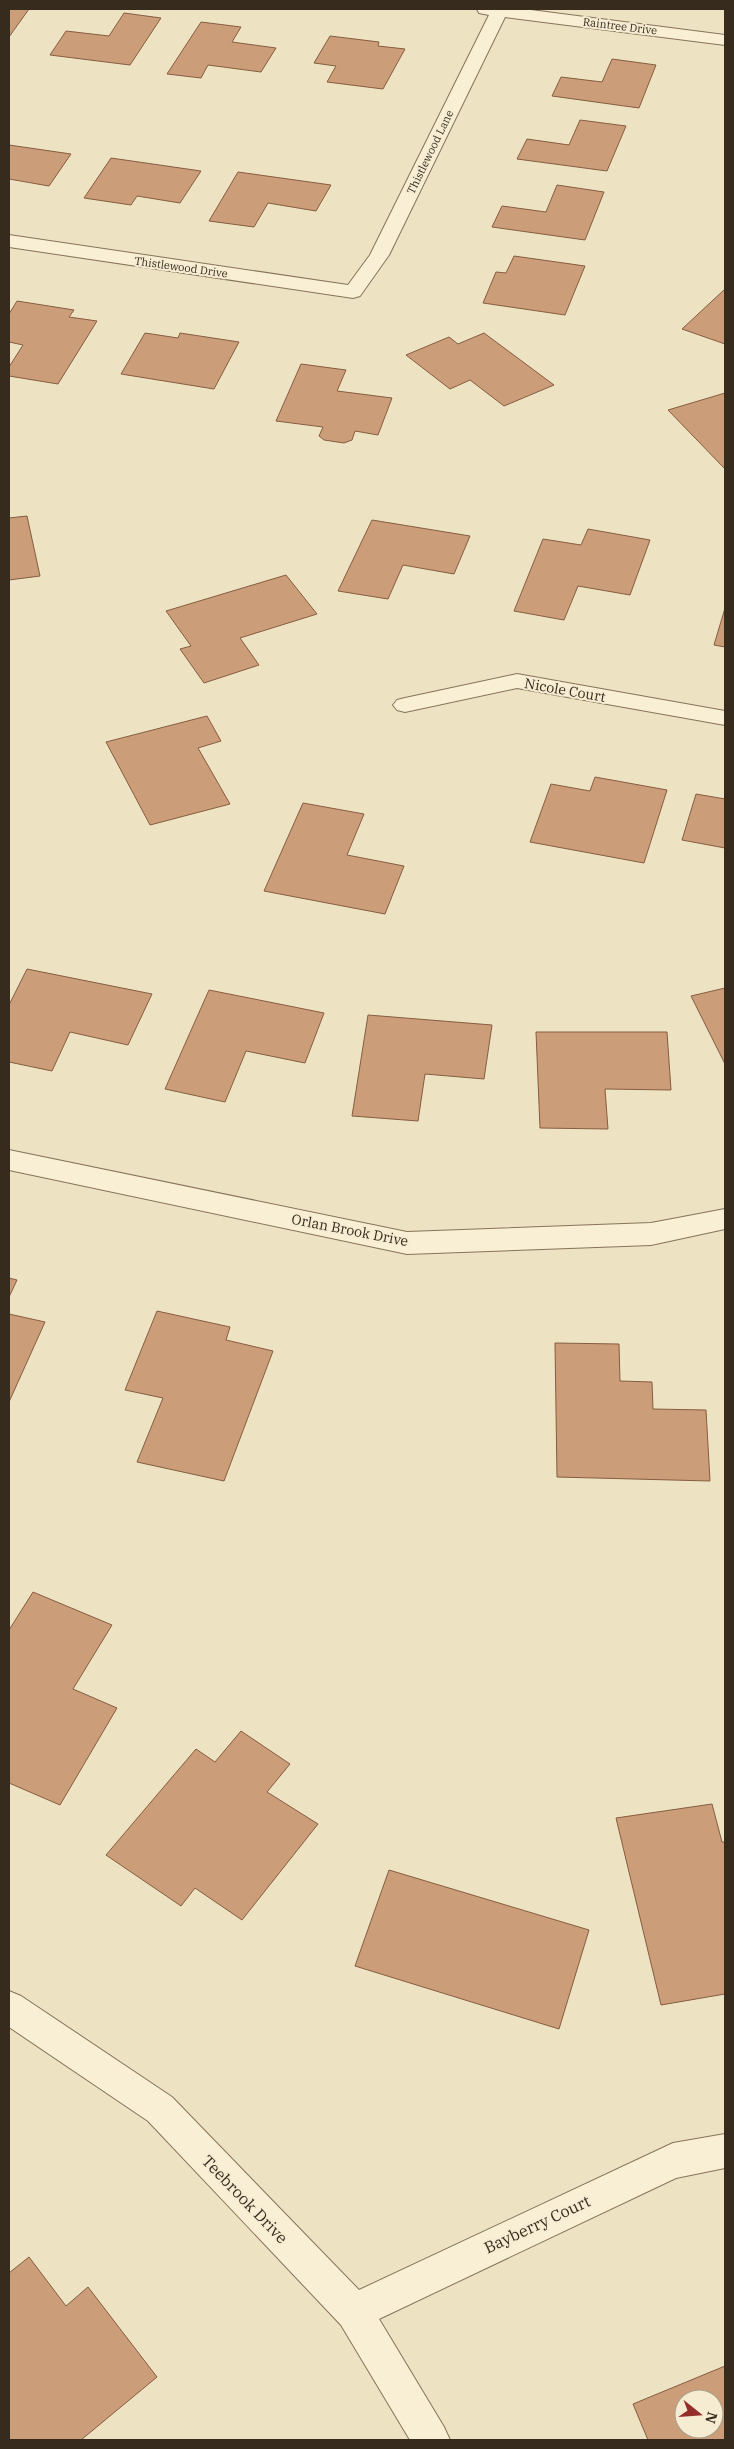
<svg xmlns="http://www.w3.org/2000/svg" width="734" height="2449" font-family="'IBM Plex Serif',serif">
	<rect width="100%" height="100%" fill="#ede2c2"/>
	<path fill="#cb9d79" stroke="#865d40" fill-rule="evenodd" d="M9,9H29L9,37Z
		M124,13L161,18L130,65L50,55L66,31L109,36Z
		M201,22L241,27L232,42L276,48L261,72L208,65L201,78L167,74Z
		M330,36L379,42L378,46L405,49L383,89L327,82L336,66L314,63Z
		M612,59L656,65L639,108L552,96L561,77L602,82Z
		M580,120L626,126L607,171L517,159L527,139L569,145Z
		M9,145L71,154L49,186L9,179Z
		M111,158L201,171L180,203L137,196L131,205L84,198Z
		M238,172L331,185L316,211L268,203L254,227L209,221Z
		M557,185L604,192L585,240L492,227L502,206L546,212Z
		M514,256L585,266L565,315L483,303L496,272L506,273Z
		M725,289V344L682,329Z
		M17,301L74,310L69,317L97,321L58,384L9,376V367L23,345L9,342V314Z
		M145,333L178,338L180,333L239,342L214,389L121,374Z
		M484,333L554,385L504,406L470,380L450,389L406,355L449,337L458,344Z
		M301,364L346,370L337,391L392,398L378,435L355,431L352,440L344,443L324,440L319,436L323,427L276,421Z
		M725,393V469L668,410Z
		M27,516L40,576L9,580V518Z
		M372,520L470,536L454,574L403,565L388,599L338,591Z
		M588,529L650,540L630,595L578,586L564,620L514,611L543,539L581,545Z
		M286,575L317,614L240,638L259,665L204,683L180,649L191,646L166,611Z
		M725,608V647L714,645Z
		M207,716L221,741L198,748L230,804L150,825L106,742Z
		M595,777L667,790L644,863L530,842L551,784L590,791Z
		M696,794L725,799V848L682,840Z
		M303,803L364,814L347,855L404,866L385,914L264,891Z
		M27,969L152,994L128,1045L70,1032L52,1071L9,1062V1005Z
		M725,988V1064L691,996Z
		M209,990L324,1013L305,1063L246,1051L225,1102L165,1089Z
		M368,1015L492,1025L484,1079L425,1074L418,1121L352,1116Z
		M536,1032H667L671,1090L605,1089L608,1129L540,1128Z
		M9,1278L17,1280L9,1297Z
		M157,1311L230,1327L226,1340L273,1351L224,1481L137,1462L163,1398L125,1390Z
		M9,1314L45,1322L9,1402Z
		M555,1343L619,1344L620,1381L652,1382L653,1409L706,1410L710,1481L557,1477Z
		M33,1592L112,1625L73,1689L117,1708L60,1805L9,1783V1630Z
		M241,1731L290,1764L267,1792L318,1824L242,1920L195,1888L181,1906L106,1855L196,1749L215,1762Z
		M712,1804L722,1842H725V1994L661,2005L616,1818Z
		M389,1870L589,1930L559,2029L355,1966Z
		M29,2257L66,2306L88,2287L157,2377L81,2440H9V2273Z
		M725,2366V2440H648L633,2404ZM684,2399H714V2429H684Z"/>
	<g fill="none" stroke-linecap="round" stroke-linejoin="round">
		<defs>
			<path id="street" d="M477,9H523L725,35V45L505,17L389,255L360,296L353,298L9,247V235L348,285L370,255L489,15L479,13Z
				M517,674L725,711V725L517,688L405,712L397,710L393,705L397,700L405,698Z
				M9,1150L407,1232L651,1223L725,1209V1229L651,1245L407,1254L9,1170Z
				M9,1991L21,1996L172,2097L359,2290L673,2143L725,2134V2168L676,2178L379,2319L444,2427L450,2440H410L341,2325L148,2121L9,2027Z"/>
		</defs>
		<use href="#street" stroke="#87735a" stroke-width="2"/>
		<use href="#street" fill="#f8efd5" fill-rule="evenodd"/>
	</g>
	<g text-anchor="middle" stroke-width="4" stroke-linejoin="round" paint-order="stroke">
		<g font-size="11" fill="#372b1e" stroke="#f5ecd2">
			<text transform="translate(620 26) rotate(7)" y="4">Raintree Drive</text>
			<text transform="translate(430 152) rotate(-64)" y="4">Thistlewood Lane</text>
			<text transform="translate(181 267) rotate(8)" y="4">Thistlewood Drive</text>
		</g>
		<g font-size="14" fill="#372b1e" stroke="#f5ecd2">
			<text transform="translate(565 690) rotate(10)" y="5">Nicole Court</text>
			<text transform="translate(350 1230) rotate(11)" y="5">Orlan Brook Drive</text>
		</g>
		<g font-size="16" fill="#372b1e" stroke="#f5ecd2">
			<text transform="translate(245 2199) rotate(46)" y="6">Teebrook Drive</text>
			<text transform="translate(537 2224) rotate(-25)" y="6">Bayberry Court</text>
		</g>
	</g>
	<rect width="734" height="2449" fill="none" stroke="#372b1e" stroke-width="20"/>
	<g transform="translate(699 2414) rotate(107)"><circle r="24" fill="#f5ecd2" stroke="#a99f8a"/>
	<path d="M0-4L9 19L0 12L-9 19Z" fill="#952d2b"/>
	<text y="-8" font-size="14" font-weight="bold" text-anchor="middle" fill="#372b1e">N</text>
	</g>
</svg>
